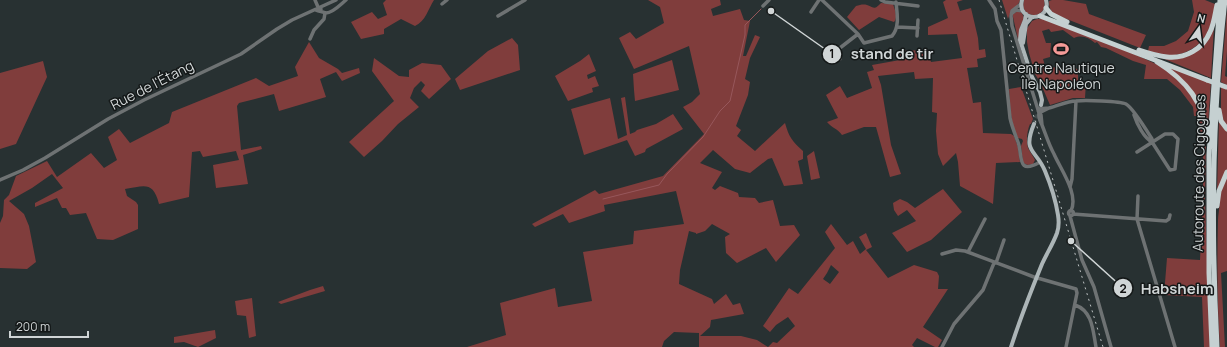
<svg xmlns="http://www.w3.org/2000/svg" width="1227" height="347" font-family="Manrope,sans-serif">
	<rect width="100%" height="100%" fill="#283132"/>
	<path fill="#803d3c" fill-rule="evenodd" d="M386,0H434C428,9 426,21 415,26L401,19L384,29V34L361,39L351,22L372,12L378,19L387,15L383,3Z
		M648,0H720L721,5L711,9L713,16L740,9L744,20L750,21L743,56H746L755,35L760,37L750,58L745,79L750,82L748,95L736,126L741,130L737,136L755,151L785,123C789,137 792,141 803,151V159L798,161L803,184L784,186L772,158L768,159L750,173L735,169L713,150L700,163L722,172L712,188L715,190L720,186L738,193L739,197L755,198L759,203L773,200L780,226L794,225L800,235L776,262L766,248L737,263L726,253L725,237L730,234L712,224L705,231L696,234V233L689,231L680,270L679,284L712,299L714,304L726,294L733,305L740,303L744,314L711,320L710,327L700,336H741L757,340L768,347L773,342L777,343L795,326L788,317L776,325L770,332L763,326L789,288L798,294L835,248L825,232L831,224L847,245L853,241L860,254L866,249L859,237L866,233L872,247L866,250L888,278L914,265L937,272L939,276L938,289H948L923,327L942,340L938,347H935L917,338L912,345L914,347H699V333L674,332L664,341L662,347H467L506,335L500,303L555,288L558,307L592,301L583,252L633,244L634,231L684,224L676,191L604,205L605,211L569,223L563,214L535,227L532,224L595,190L599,194L663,176L704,134L683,107L692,102L700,94L689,46L634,69L619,38L630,32L636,39L664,23L660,7ZM831,265L839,272L830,284L823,279L827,273Z
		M946,0H963L957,2L960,11L971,8L978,38L979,50L985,49L986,57L977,59L978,67L967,68L973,103L981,102L983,133L1011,134L1014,136L1018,147L1020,162L996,163L993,204L960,186L958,162L956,153L943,166L938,154L936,131L937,113L932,112L933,78L915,79L914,72L878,76L881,85L891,145L901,174L890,177L876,127H864L842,135C838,129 832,128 827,122L838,118L826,95L840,86L847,98L872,88L867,72L874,70L872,65L900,60V51L928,50L931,62L962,58L957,34L928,35V27L948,18L943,2Z
		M1002,0H1020C1018,8 1011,8 1008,19Z
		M1024,0H1044C1049,20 1018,20 1024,0Z
		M1052,0H1063L1086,4L1089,14L1146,35L1140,48L1054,14C1050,10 1049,7 1049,1Z
		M1192,0H1205L1215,4C1212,25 1208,41 1188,51C1182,54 1174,56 1167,55C1160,54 1154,52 1148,51L1149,46H1164L1176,41L1188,31L1194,12Z
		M881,3L893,4C895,10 898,17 894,22L879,17L859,30L847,17L856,6C860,5 863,4 867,5C875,8 874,10 881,3Z
		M1227,10V51L1225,76L1227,77V85L1221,82Z
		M1018,11L1022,13L1024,18L1020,27L1019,44L1013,17V14Z
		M1037,19H1043L1123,49L1156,64L1167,66L1211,82L1208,125L1206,136L1205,200L1210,347H1204L1202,297L1164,295L1167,258L1200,260L1203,200V147L1198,116H1194L1193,107L1180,90L1167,79H1144L1146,65L1133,61L1106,48L1101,47L1097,42L1095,43C1088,37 1082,35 1074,38L1063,30L1051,32L1049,29L1042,31L1046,43H1051L1050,57L1043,59L1046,69L1056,67L1060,70H1066L1067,65H1074V67L1078,70V81L1086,82L1085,98H1073L1050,105L1040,82L1035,74L1029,53L1027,42V32L1026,30L1032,21Z
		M1214,26L1211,78L1162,58L1194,53Z
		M512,38L518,45L520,70L460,90L455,79L488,51Z
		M309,42L319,58L338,69L342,73L359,68L360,73L342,81L336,72L320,79L326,97L279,111L274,94L239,103L237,106L241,150L261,146L262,149L243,155L248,184L216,188L213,165L239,160L236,151L203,157L200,151L192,152L189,197L159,204C153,181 145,186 125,189L127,196L136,202L138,205V229L113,240L97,239L86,213L70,215L66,208H62L57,198L35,207V203L63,188L52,174L32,188L9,201L24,214L29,226L36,262L27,269L0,268V223L3,216L4,200L9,195L16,176L47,161L57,177L91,153L104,168L117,160L108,137L119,129L130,143L169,123L172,112L256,78L269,86L298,76L295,67Z
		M589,54L596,71L587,75L588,79L595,76L599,86L592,88L593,92L568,101L555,76L580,61Z
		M374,58L399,76L409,77V70L422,63L441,65L451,79L429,99L421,91L425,85L421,81L414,88L410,98L419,107L398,124L382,141L364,157L349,142L394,101L372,71Z
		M672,60L679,90L635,101L634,90L633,74Z
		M43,61L47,77L16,144L0,149V73Z
		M1221,86L1227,88V271L1221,273L1225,347H1220C1217,305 1217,262 1218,220C1218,212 1222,201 1217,193L1219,118L1221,111Z
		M1021,87L1033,119L1031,124H1030C1027,131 1026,141 1028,148C1030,152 1033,156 1035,160L1033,164L1028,165L1023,163L1021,146L1023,141L1022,139L1018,138C1010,123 1010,105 1009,89Z
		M625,97L630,134L635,132L637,130L656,124L673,114L683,129L646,149L645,152L635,156L627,140L584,155L571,109L610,98L618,139L627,135L621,98Z
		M814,151L820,178L811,180L807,156Z
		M943,189L962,212L931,240L907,252L892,233L916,221L907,210L898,216L894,210L893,203L900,199L907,202L915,208Z
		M323,286L325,291L281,304L278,302L310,290Z
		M252,298L256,336L249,338L246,316L237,315L235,301Z
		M215,330L216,338L198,347L184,342L174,343V337Z"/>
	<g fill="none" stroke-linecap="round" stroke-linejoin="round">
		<path stroke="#97575b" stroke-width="1" d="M603,199L659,185L667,174L703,137L720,111L730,101L745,35V25L761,9"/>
		<path stroke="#414a4b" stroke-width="4" stroke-dasharray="4 2" stroke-linecap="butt" d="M1034,124L1039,111"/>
		<path stroke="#6e7273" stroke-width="3.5" d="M315,0L318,7L321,9
			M822,0L858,34L864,43L892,36C900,27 897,13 896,2
			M881,0L885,2L918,6
			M989,0L995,9L997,21L1001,30L1010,118C1012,127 1015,134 1018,142C1023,155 1016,176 1040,162
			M442,4L447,0
			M1021,4L1012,11L1011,16L1012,26L1039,113L1049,108L1038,109
			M763,6L769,0
			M316,10C319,11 323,12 326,13C333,13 341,4 346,0
			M811,12L819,0
			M1012,13L1016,10L1023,11
			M498,16L525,0
			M897,27L918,28
			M917,36L918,20
			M310,39L314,30L324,19L325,13
			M830,46L836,51L858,34
			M836,51L840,59
			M1049,108C1058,106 1067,101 1076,101C1084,100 1120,101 1126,104C1133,108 1147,131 1152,139V142L1170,170L1175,169L1178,139L1173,134H1165L1137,152
			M1039,113L1041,115L1042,125C1040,121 1038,117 1039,113Z
			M1134,115C1137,124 1144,138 1152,142
			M1042,125C1046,135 1049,145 1054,154C1061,170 1079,194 1071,211
			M0,180L23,170L45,158L108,119L144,100L241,54L277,29L292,20L336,0
			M1070,187L1072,179L1076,101
			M1138,196L1137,219L1175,347
			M1068.5 213a2.5 2.5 0 1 1 5 0a2.5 2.5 0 1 1-5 0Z
			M1073,214L1166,221L1169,219L1170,215
			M1070,216L1082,260L1094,287L1111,347
			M968,252L985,219
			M942,254L956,250L965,251L1034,277L1076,289L1077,293L1066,347
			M996,263L1004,240
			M1075,305C1093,311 1093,332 1096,347
			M942,347L954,324L983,290L994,263"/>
		<path stroke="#acb5b7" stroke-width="4" d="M1022,0C1016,23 1052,22 1046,0
			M1026,14L1025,20L1021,30L1020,40L1032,77L1040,92L1042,100L1041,105
			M1023,43L1026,24L1032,17
			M1011,347C1020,319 1031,291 1042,264C1047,253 1053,244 1057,233C1059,227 1059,221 1058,215C1056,202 1050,183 1045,171C1036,149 1022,153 1034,124"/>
		<path stroke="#c5d0d1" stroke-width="5" d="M1046,8L1051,14L1067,22
			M1040,16L1207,80
			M1139,50C1148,53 1157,56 1167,57C1185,59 1203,49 1210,32C1214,24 1215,14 1217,5
			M1157,62C1186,80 1205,103 1208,139
			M1219,110L1221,121L1227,129
			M1217,206L1219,191L1227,172
			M1212,347L1209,273V155L1220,0
			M1217,347C1211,232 1212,114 1225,0"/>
		<path stroke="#bcc1c2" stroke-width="1" stroke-dasharray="2 4" stroke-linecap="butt" d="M999,0L1103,347"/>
		<path stroke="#c5d0d1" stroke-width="5" d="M1207,80L1226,87"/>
	</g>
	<defs>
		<symbol id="stadium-bare" viewBox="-9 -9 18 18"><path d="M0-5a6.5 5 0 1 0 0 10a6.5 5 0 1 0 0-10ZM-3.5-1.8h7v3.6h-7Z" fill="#f59b98" stroke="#141818" stroke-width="2.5" paint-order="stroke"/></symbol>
	</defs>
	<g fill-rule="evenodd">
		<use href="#stadium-bare" x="1050" y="38" width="22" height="22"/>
	</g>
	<g text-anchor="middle" stroke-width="3" stroke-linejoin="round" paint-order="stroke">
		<g font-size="14" fill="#d0d5d6" stroke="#141818">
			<text x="1061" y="73">Centre Nautique<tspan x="1061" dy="16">Île Napoléon</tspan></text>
		</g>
		<g font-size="14" fill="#d0d5d6" stroke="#141818">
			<text transform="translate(152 85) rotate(-27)" y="5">Rue de l'Étang</text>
			<text transform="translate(1199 173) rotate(-89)" y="5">Autoroute des Cigognes</text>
		</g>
	</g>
	<path fill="none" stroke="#d0d5d6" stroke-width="1.5" d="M771 11L832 54M1071 241L1123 288"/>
	<g fill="#d0d5d6" stroke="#141818" stroke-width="1.5">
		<circle cx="771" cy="11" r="4"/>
		<circle cx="1071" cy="241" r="4"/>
		<circle cx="832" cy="54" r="10"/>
		<circle cx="1123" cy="288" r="10"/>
	</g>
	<g font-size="12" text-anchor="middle" font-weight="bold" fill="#111">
		<text x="832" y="58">1</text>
		<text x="1123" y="293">2</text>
	</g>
	<g font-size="15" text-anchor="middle" font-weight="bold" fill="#d0d5d6" stroke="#141818" stroke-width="3" stroke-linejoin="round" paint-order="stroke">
		<text x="892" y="59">stand de tir</text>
		<text x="1177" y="294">Habsheim</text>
	</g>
	<g transform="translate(1199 28) rotate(14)" stroke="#141818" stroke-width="3" paint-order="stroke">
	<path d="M0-3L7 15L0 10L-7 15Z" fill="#d0d5d6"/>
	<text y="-6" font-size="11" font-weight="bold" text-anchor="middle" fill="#d0d5d6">N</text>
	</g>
	<path d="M10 331v6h78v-6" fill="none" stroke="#d0d5d6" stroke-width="2"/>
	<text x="16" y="331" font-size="12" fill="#d0d5d6" stroke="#141818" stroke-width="3" paint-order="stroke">200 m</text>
</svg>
